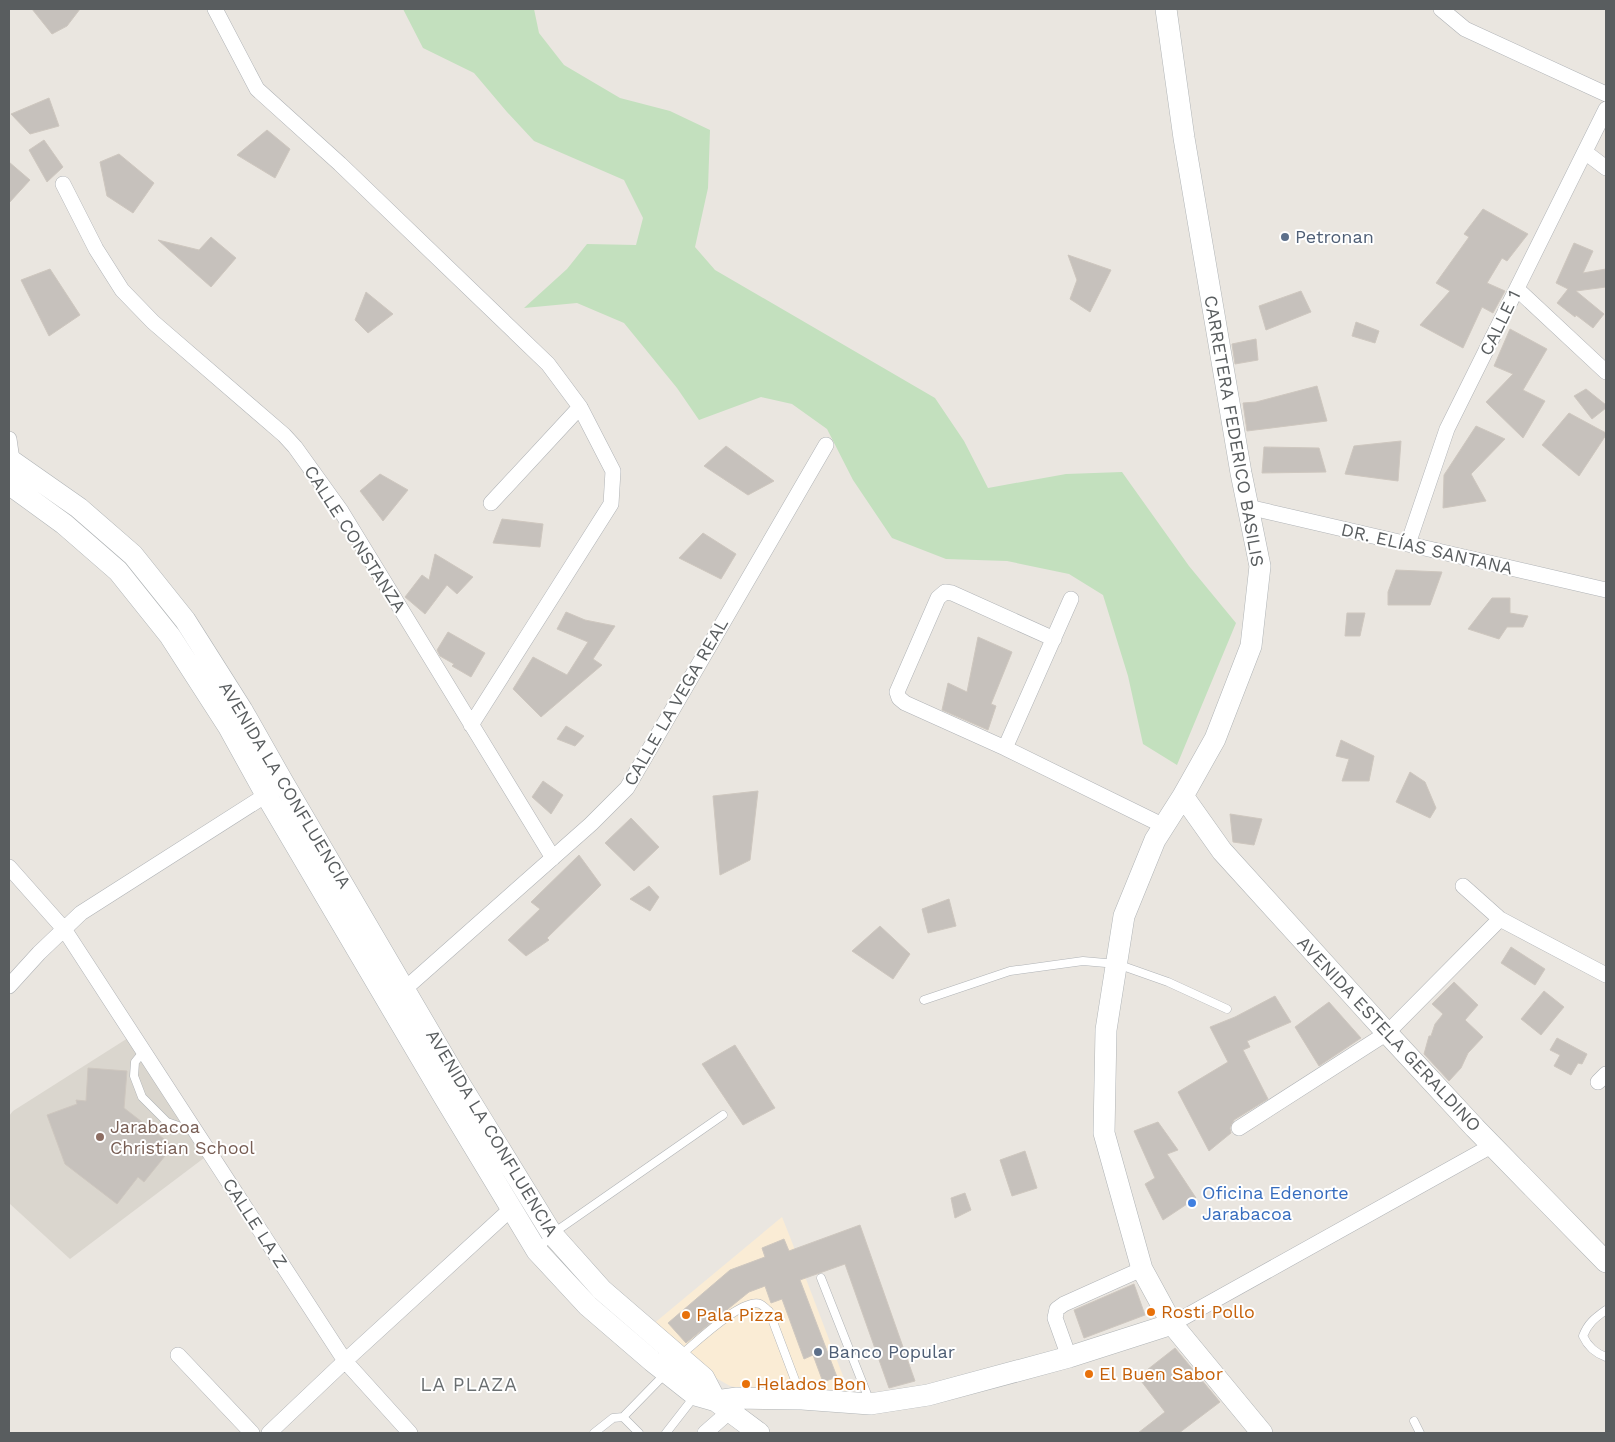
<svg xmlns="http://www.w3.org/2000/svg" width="1615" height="1442" font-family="'Work Sans',sans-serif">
	<rect width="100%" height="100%" fill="#eae6e0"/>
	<path fill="#faecd5" d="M782,1217L790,1237L851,1397L751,1391L730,1386L709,1374L652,1325Z"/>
	<path fill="#dad6ce" d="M128,1038L204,1158L70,1259L9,1203V1116L13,1111Z"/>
	<path fill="#c3e0be" d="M403,9H534L539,33L564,65L620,98L670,111L710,130L708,188L695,247L715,270L935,398L964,441L988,488L1066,474L1122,472L1189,566L1236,623L1177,765L1143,744L1128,676L1103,595L1069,574L1007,561L946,559L892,538L853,480L827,429L792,404L761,397L699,420L677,388L624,323L577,303L524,308L567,269L587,244L636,245L643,218L624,180L534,141L507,112L474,73L423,48Z"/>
	<path fill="#c6c1bc" stroke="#cec7bf" d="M32,9H80L67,26L52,34Z
		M49,98L59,126L30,134L11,114Z
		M267,130L290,149L275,178L237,155Z
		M44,140L63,167L47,182L29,150Z
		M119,154L154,183L133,213L107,196L100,162Z
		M9,162L30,180L9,203Z
		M1483,209L1528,234L1507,261L1502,258L1487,283L1505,291L1493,313L1482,307L1463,348L1420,325L1450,291L1436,283L1469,237L1464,234Z
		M211,237L236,258L211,287L158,240L199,250Z
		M1574,243L1593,251L1583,273L1606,269V287L1576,291L1604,314L1593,328L1576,315L1575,317L1557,303L1568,289L1556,283Z
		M1068,255L1111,270L1090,312L1070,299L1077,280Z
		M50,269L80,315L49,336L21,280Z
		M1301,291L1311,312L1266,330L1259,306Z
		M366,292L393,314L368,333L355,320Z
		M1356,322L1379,331L1375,343L1352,336Z
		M1510,329L1547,349L1523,390L1545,401L1523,438L1486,402L1513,374L1494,366Z
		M1256,339L1258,360L1235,364L1232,344Z
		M1317,386L1327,421L1247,431L1243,403L1256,402Z
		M1586,389L1606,405V408L1592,419L1574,396Z
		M1569,413L1606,433V435L1579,476L1542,445Z
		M1476,426L1505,439L1471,474L1486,501L1443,508L1444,475Z
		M1401,441L1398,481L1345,474L1354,446Z
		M726,446L774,481L748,495L704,466Z
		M1264,447L1319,448L1326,472L1262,473Z
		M380,474L408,490L383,521L360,491Z
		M502,519L543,524L540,547L493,543Z
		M703,533L736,554L721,579L679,558Z
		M435,554L473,577L457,594L447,585L425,614L405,597L422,575L429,580Z
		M1396,570L1442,572L1430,605H1388V592Z
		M1492,598H1510V613L1528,616L1523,627H1507L1499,639L1468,629Z
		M566,612L585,620L615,626L593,659L602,665L541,717L513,689L533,657L567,675L588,642L557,629Z
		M1347,613H1365L1360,636H1345Z
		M448,632L485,653L471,677L452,666L454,664L440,656L437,650Z
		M978,637L1012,652L991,704L996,706L988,730L942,710L948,683L967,692Z
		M566,726L584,736L575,746L557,739Z
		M1341,740L1374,756L1369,781H1342L1349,759L1336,756Z
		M1410,772L1425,782L1436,808L1430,818L1396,802Z
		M543,781L563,795L551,814L532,797Z
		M758,791L750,860L720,875L713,796Z
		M1230,814L1262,819L1254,845L1233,842Z
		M631,818L659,847L634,871L605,843Z
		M579,855L601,885L547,938L549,940L526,956L508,940L540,909L531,902Z
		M649,886L659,897L650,911L630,899Z
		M949,899L956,926L928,933L922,909Z
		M880,926L910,954L893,979L852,951Z
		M1511,947L1545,969L1535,985L1501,963Z
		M1454,982L1478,1005L1465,1020L1483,1037L1468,1053L1461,1068L1449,1081L1424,1054L1429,1036H1431L1435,1024L1443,1014L1432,1004Z
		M1544,991L1564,1007L1541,1035L1521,1019Z
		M1275,996L1291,1022L1247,1041L1250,1047L1243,1050L1268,1099L1234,1120L1230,1128L1231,1133L1209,1151L1178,1092L1228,1062L1210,1027L1235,1017Z
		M1329,1002L1361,1038L1319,1066L1295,1027Z
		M1557,1038L1587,1054L1582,1064L1578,1063L1571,1075L1554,1066L1560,1055L1550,1050Z
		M735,1045L775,1108L743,1125L702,1064Z
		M88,1068L127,1071L124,1108L173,1146L144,1182L138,1177L117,1204L65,1164L47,1115L77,1104L76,1100L86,1101Z
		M1158,1122L1178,1150L1167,1154L1196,1198L1163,1220L1145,1184L1155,1178L1134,1131Z
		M1025,1151L1037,1188L1012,1196L1000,1160Z
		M965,1193L971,1210L955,1218L951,1198Z
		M860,1225L915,1381L889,1388L845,1264L800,1280L837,1377L823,1382L813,1355L804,1359L782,1299L771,1303L765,1286L749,1292L686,1343L668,1323L730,1270L765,1257L762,1248L784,1239L789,1251Z
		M1134,1284L1145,1315L1084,1338L1074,1310Z
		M1175,1348L1220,1402L1179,1433H1138L1165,1412L1138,1377Z"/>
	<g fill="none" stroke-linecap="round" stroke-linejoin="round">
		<defs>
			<path id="lane" d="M924,1000L1010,971L1083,961L1117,964L1168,982L1227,1009
				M144,1051L135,1062L134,1076L142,1097L167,1122L195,1132
				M538,1250L552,1234L723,1115
				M821,1278L870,1402
				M1606,1310C1595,1318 1588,1323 1583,1336C1588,1347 1595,1353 1606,1357
				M681,1355C694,1344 743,1297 760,1304C763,1305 766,1309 769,1311L801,1396
				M1414,1421L1420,1433
				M594,1433L613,1418L623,1417
				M639,1433L623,1417L665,1374
				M666,1433L694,1397"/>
			<path id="street" d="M215,9L257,89L340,164L548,364L580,407L613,471L611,504L471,725
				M1441,9L1465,29L1606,94
				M1585,152L1606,168
				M63,184L96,249L122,290L153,322L284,435L295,447L341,511L553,858
				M1517,289L1606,372
				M9,439L12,460L10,467
				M491,503L580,407
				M1248,507L1606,590
				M1408,544L1447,429L1606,109
				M1054,639L952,593L945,592L938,598L897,692L899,698L905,703L1005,748L1164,826
				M1005,748L1071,599
				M9,867L64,929L345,1361L410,1433
				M1463,886L1500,919L1606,975
				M9,986L39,953L81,913L274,790
				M398,995L591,824L627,788L826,445
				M1598,1082L1606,1074
				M1239,1128L1387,1033L1500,919
				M1172,1324L1493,1145
				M178,1355L252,1433
				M1069,1357L1055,1318L1057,1309L1064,1304L1142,1269
				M269,1433L345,1361L511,1209
				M705,1433L730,1411"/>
			<path id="secondary" d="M1166,9L1184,138L1241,473L1260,566L1251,646L1215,739L1183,796L1155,840L1124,916L1106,1030L1104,1133L1142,1269L1172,1324L1262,1433
				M9,459L79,508L133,555L185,620L242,710L284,784L458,1081L552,1234L602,1290L704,1378L716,1401
				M9,484L64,524L118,571L170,636L228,726L269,800L444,1097L537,1251L588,1306L652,1361L695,1395L716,1401L759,1433
				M1183,796L1222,851L1387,1033L1475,1128L1606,1262
				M716,1401L737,1398L802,1399L870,1404L928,1395L1069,1357L1172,1324"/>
		</defs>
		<use href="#lane" stroke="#b0b3b6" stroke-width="9"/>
		<use href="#street" stroke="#b0b3b6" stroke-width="16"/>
		<use href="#secondary" stroke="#b0b4b6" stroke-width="22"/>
		<use href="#lane" stroke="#fff" stroke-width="8"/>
		<use href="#street" stroke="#fff" stroke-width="15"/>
		<use href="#secondary" stroke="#fff" stroke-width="21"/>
	</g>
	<g fill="#5c6f8a" stroke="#fff" stroke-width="2">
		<circle cx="1285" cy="237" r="5"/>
		<circle cx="818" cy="1352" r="5"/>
	</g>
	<circle fill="#8d6e63" stroke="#fff" stroke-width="2" cx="100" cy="1137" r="5"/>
	<circle fill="#3f7fe0" stroke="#fff" stroke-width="2" cx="1192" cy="1203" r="5"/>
	<g fill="#e8710a" stroke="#fff" stroke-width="2">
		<circle cx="1151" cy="1312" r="5"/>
		<circle cx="686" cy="1315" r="5"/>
		<circle cx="1089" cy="1374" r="5"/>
		<circle cx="746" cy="1384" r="5"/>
	</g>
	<g text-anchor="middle" stroke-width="4" stroke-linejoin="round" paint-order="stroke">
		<g font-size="18" fill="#4e5e75" stroke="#fff" text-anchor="start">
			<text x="1295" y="243">Petronan</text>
			<text x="828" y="1358">Banco Popular</text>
		</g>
		<g font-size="18" fill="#595d5f" stroke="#fff">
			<text transform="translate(1500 323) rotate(-64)" y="6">CALLE 1</text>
			<text transform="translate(1234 431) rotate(80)" y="6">CARRETERA FEDERICO BASILIS</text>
			<text transform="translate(355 539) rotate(57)" y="6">CALLE CONSTANZA</text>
			<text transform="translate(1427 549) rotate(13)" y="6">DR. ELÍAS SANTANA</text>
			<text transform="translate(676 702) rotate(-60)" y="6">CALLE LA VEGA REAL</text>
			<text transform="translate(285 785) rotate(59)" y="6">AVENIDA LA CONFLUENCIA</text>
			<text transform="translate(1389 1034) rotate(47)" y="6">AVENIDA ESTELA GERALDINO</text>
			<text transform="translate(492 1133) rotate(59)" y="6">AVENIDA LA CONFLUENCIA</text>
			<text transform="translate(255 1223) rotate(57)" y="6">CALLE LA Z</text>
		</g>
		<g font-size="18" fill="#785e54" stroke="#fff" text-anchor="start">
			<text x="110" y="1133">Jarabacoa<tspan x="110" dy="21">Christian School</tspan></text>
		</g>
		<g font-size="18" fill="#366cbe" stroke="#fff" text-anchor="start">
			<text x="1202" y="1199">Oficina Edenorte<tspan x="1202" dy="21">Jarabacoa</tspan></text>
		</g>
		<g font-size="18" fill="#c56008" stroke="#fff" text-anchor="start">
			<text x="1161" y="1318">Rosti Pollo</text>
			<text x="696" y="1321">Pala Pizza</text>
			<text x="1099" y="1380">El Buen Sabor</text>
			<text x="756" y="1390">Helados Bon</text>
		</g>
		<g font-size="19" letter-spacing="1" fill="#6a6f71" stroke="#fff">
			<text x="469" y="1391">LA PLAZA</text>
		</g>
	</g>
	<rect width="1615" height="1442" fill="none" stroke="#595d5f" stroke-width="20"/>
</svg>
